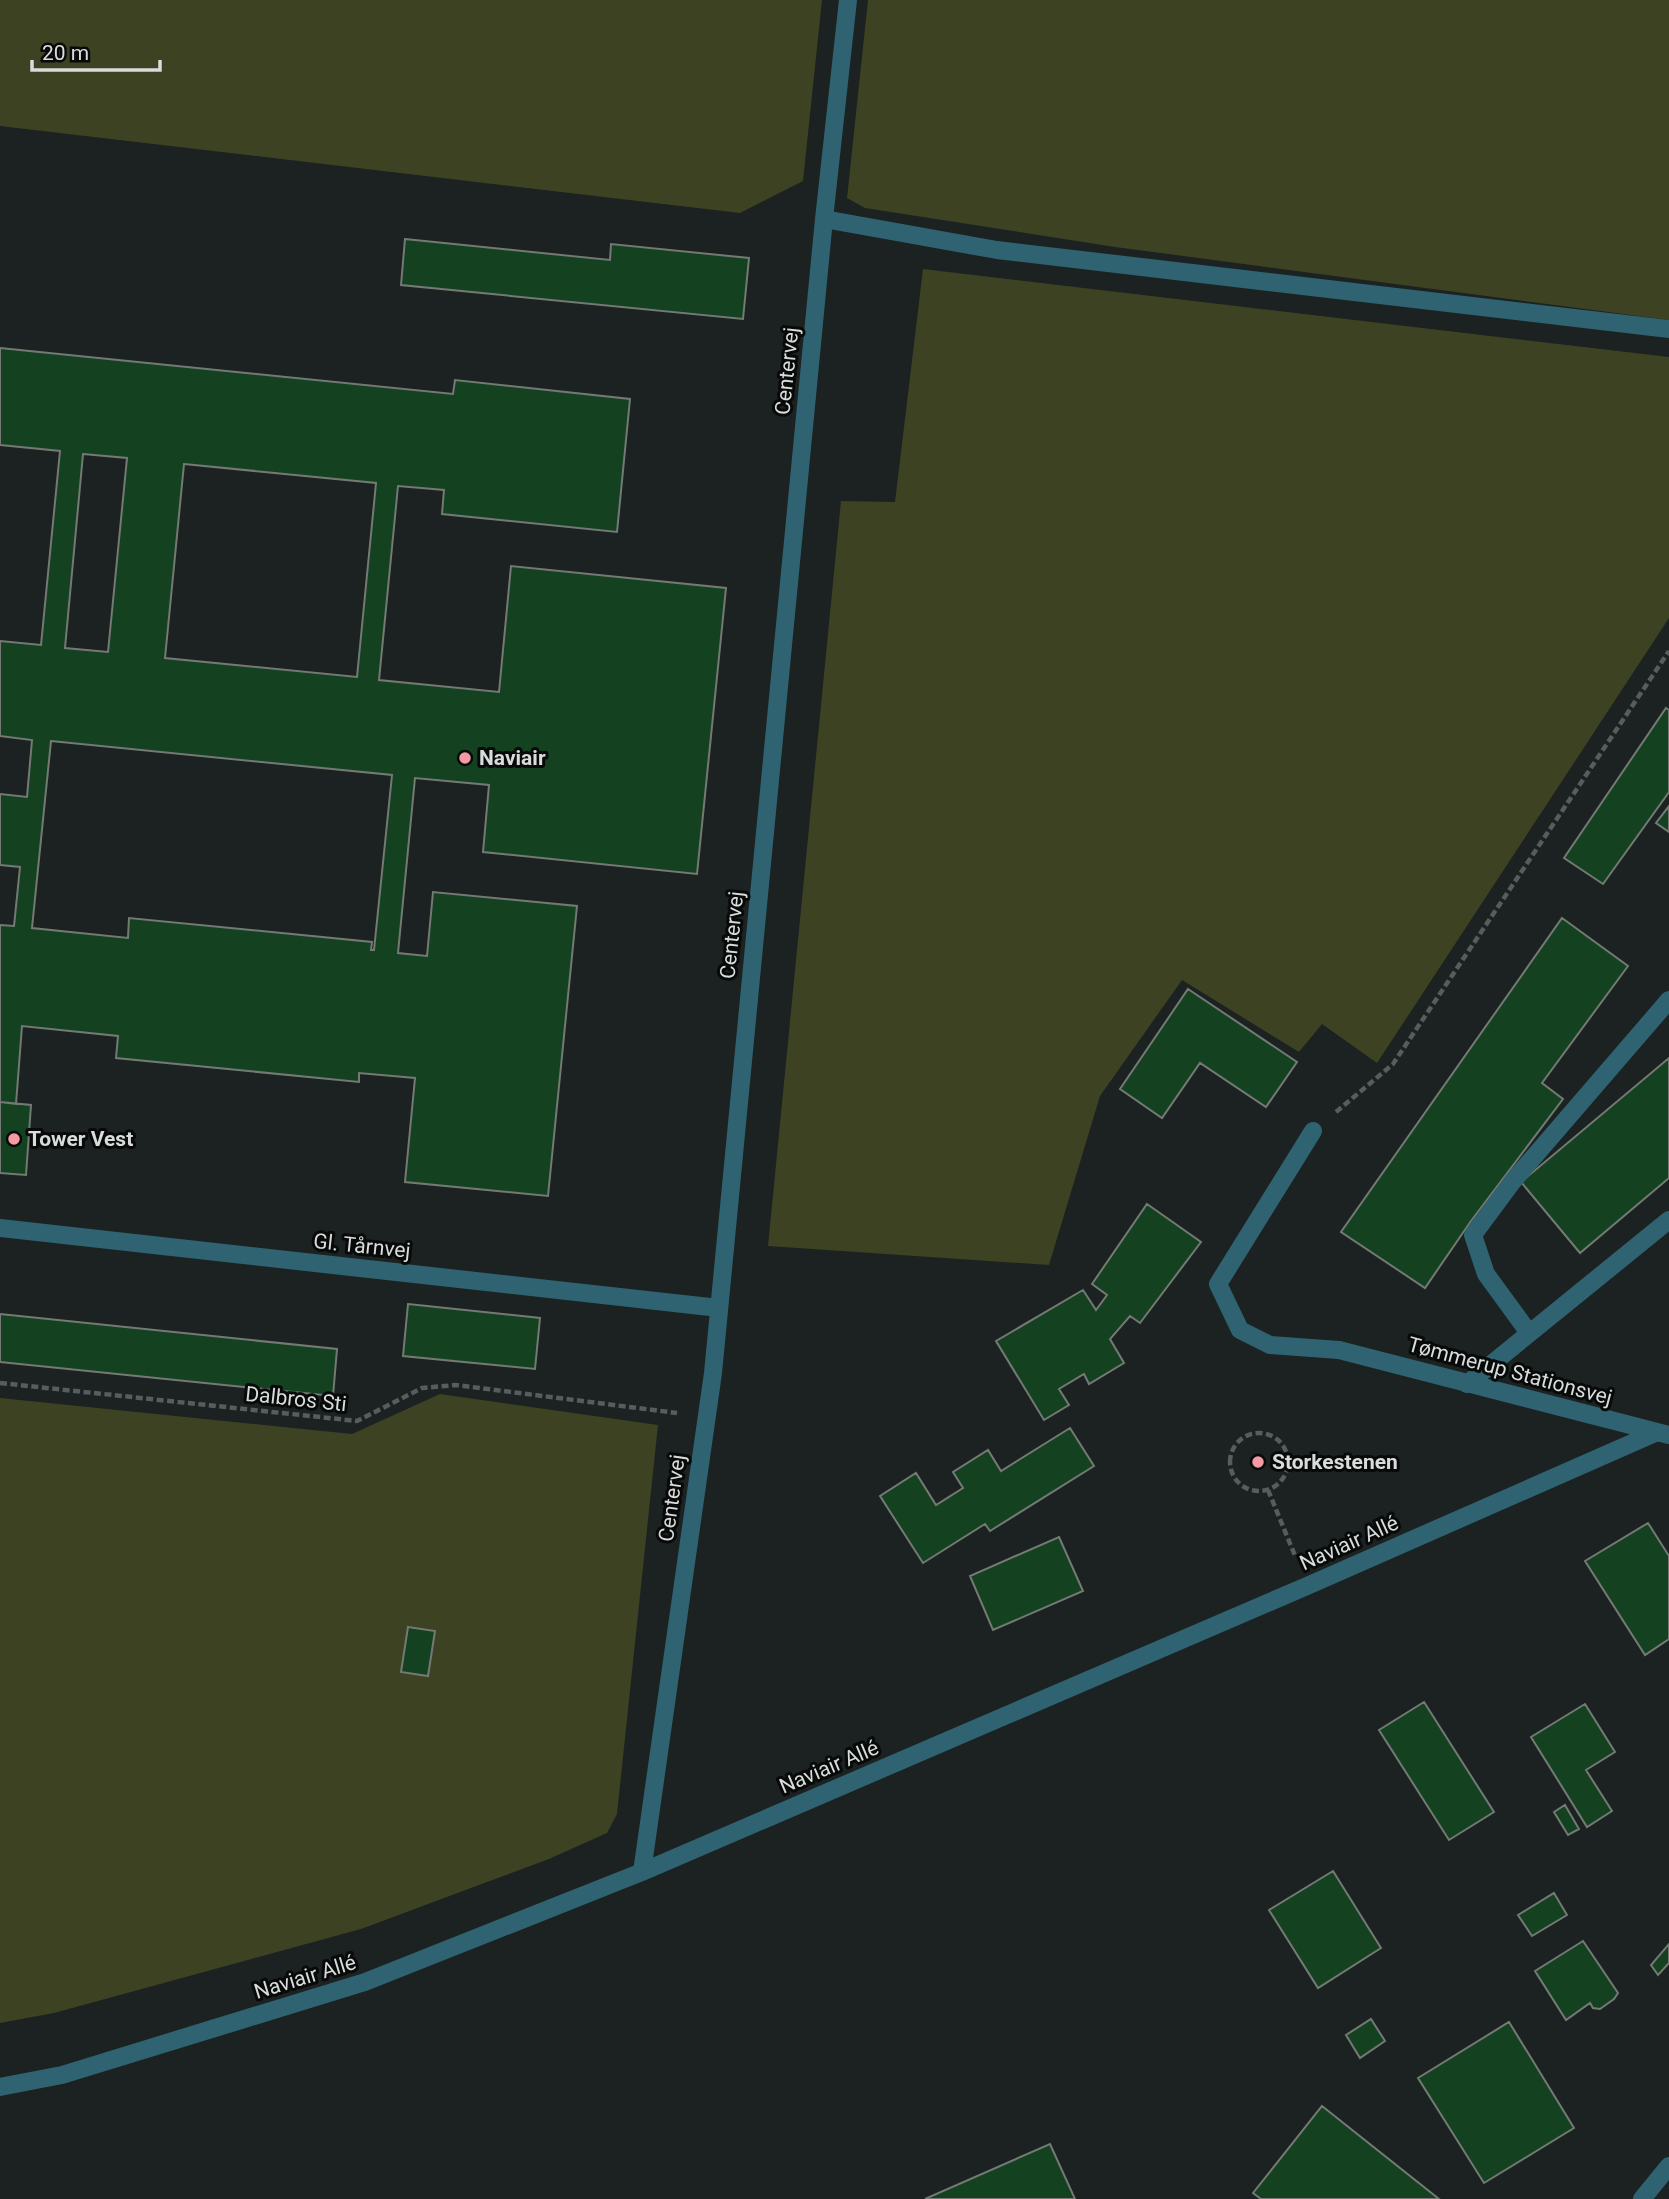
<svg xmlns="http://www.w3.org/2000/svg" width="1669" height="2199" font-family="Roboto,sans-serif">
	<rect width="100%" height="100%" fill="#1b2221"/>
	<path fill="#3d4223" d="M0,0H822L803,181L740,213L0,126Z
		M868,0H1669V320L1115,247L865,208L847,198Z
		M923,269L1669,357V618L1377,1063L1322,1024L1299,1052L1182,980L1100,1096L1049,1265L768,1246L841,501L895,502Z
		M440,1394L658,1425L617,1814L607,1833L549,1859L361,1929L54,2013L0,2023V1398L352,1434Z"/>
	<path fill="#144221" stroke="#747974" stroke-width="2" fill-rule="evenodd" d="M405,239L610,260L611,244L749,258L743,319L401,285Z
		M0,348L453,394L455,380L630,399L617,532L442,514L444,490L398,486L379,680L499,692L511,566L726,588L697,874L483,852L489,785L415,778L398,953L427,956L433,892L577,906L548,1196L405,1182L415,1078L359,1073V1082L116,1058L118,1036L22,1026L16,1104L0,1102V925L14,926L20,867L0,865V794L27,797L32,740L0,736V641L41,645L60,451L0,445ZM83,454L127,458L108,652L65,648ZM184,464L376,483L357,677L165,658ZM51,741L392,775L374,950H371L372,942L129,918L128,938L32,928Z
		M1666,708L1669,710V792L1603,884L1564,858Z
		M1669,806V832L1656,823Z
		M1562,918L1628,966L1542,1083L1563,1099L1471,1221L1425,1288L1341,1232Z
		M1188,989L1297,1062L1266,1107L1200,1063L1162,1118L1120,1089Z
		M1669,1058V1178L1580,1253L1521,1182Z
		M0,1102L31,1105L26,1175L0,1173Z
		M1147,1204L1201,1242L1140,1323L1130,1316L1110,1339L1124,1363L1089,1384L1084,1374L1059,1389L1069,1405L1044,1420L996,1341L1083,1290L1096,1310L1107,1295L1092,1284Z
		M408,1304L540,1318L535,1369L403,1356Z
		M0,1314L337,1349L333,1396L0,1362Z
		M1070,1428L1094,1466L990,1531L985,1524L923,1563L880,1496L916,1473L936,1505L963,1488L953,1472L988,1450L1001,1471Z
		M1648,1523L1669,1556V1639L1645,1655L1585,1561Z
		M1059,1537L1083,1591L993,1630L970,1576Z
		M408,1627L435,1631L428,1676L401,1672Z
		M1424,1702L1494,1812L1449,1840L1379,1730Z
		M1585,1704L1615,1752L1586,1770L1612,1811L1587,1827L1531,1737Z
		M1565,1805L1579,1829L1568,1835L1554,1812Z
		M1333,1871L1381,1948L1318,1988L1269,1910Z
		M1554,1893L1567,1915L1532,1936L1518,1915Z
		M1583,1941L1618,1993L1614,1999L1600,2009L1593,2008L1590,2003L1566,2020L1535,1971Z
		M1669,1944V1963L1658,1975L1651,1965Z
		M1371,2019L1385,2041L1360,2058L1346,2035Z
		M1509,2022L1574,2128L1484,2183L1418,2078Z
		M1322,2106L1439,2199H1261L1253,2193Z
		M1050,2144L1075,2199H925Z"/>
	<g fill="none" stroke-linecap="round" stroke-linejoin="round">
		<path stroke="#575d5c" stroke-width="4.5" stroke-dasharray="7 3.5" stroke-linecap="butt" d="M1336,1112L1393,1064L1669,651
			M0,1383L357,1421L422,1388L456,1385L677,1413
			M1230 1462a29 29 0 1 1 58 0a29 29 0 1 1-58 0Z
			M1268,1490L1296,1558"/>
		<path stroke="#2f6372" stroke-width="18" d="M824,219L997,250L1669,329
			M1313,1131L1218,1284L1240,1330L1270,1345L1339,1350
			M0,1228L719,1308
			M1529,1333L1486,1274L1473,1235L1513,1181L1669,1000
			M1467,1384L1669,1220
			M642,1872L713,1373L824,219L848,0
			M0,2087L62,2075L365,1982L642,1872L1307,1586L1655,1433"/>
		<path stroke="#2f6372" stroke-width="18" d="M1339,1350L1669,1435"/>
		<path stroke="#2f6372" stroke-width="18" d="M1642,2199L1669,2166"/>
	</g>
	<g fill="#f49aa4" stroke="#080a0a" stroke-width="2.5">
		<circle cx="465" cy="758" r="7"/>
		<circle cx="14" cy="1139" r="7"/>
		<circle cx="1258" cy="1462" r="7"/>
	</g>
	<g text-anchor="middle" stroke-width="6" stroke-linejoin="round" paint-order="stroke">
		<g font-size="21" fill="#d8dcdb" stroke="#080a0a">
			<text transform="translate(787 371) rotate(-84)" y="7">Centervej</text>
			<text transform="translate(732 935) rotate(-84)" y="7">Centervej</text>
			<text transform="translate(362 1246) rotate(6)" y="7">Gl. Tårnvej</text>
			<text transform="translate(1510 1371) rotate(15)" y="7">Tømmerup Stationsvej</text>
			<text transform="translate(296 1399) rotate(6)" y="7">Dalbros Sti</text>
			<text transform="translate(672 1498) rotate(-82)" y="7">Centervej</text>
			<text transform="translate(1349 1543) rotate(-24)" y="7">Naviair Allé</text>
			<text transform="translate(829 1767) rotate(-23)" y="7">Naviair Allé</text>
			<text transform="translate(305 1977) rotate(-17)" y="7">Naviair Allé</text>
		</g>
		<g font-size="21" font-weight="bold" fill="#d8dcdb" stroke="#080a0a" text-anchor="start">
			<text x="479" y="765">Naviair</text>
			<text x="28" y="1146">Tower Vest</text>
			<text x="1272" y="1469">Storkestenen</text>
		</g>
	</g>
	<path d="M32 60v10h128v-10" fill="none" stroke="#d8dcdb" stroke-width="3.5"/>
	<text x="42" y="60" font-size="21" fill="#d8dcdb" stroke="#080a0a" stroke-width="5" paint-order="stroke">20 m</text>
</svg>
